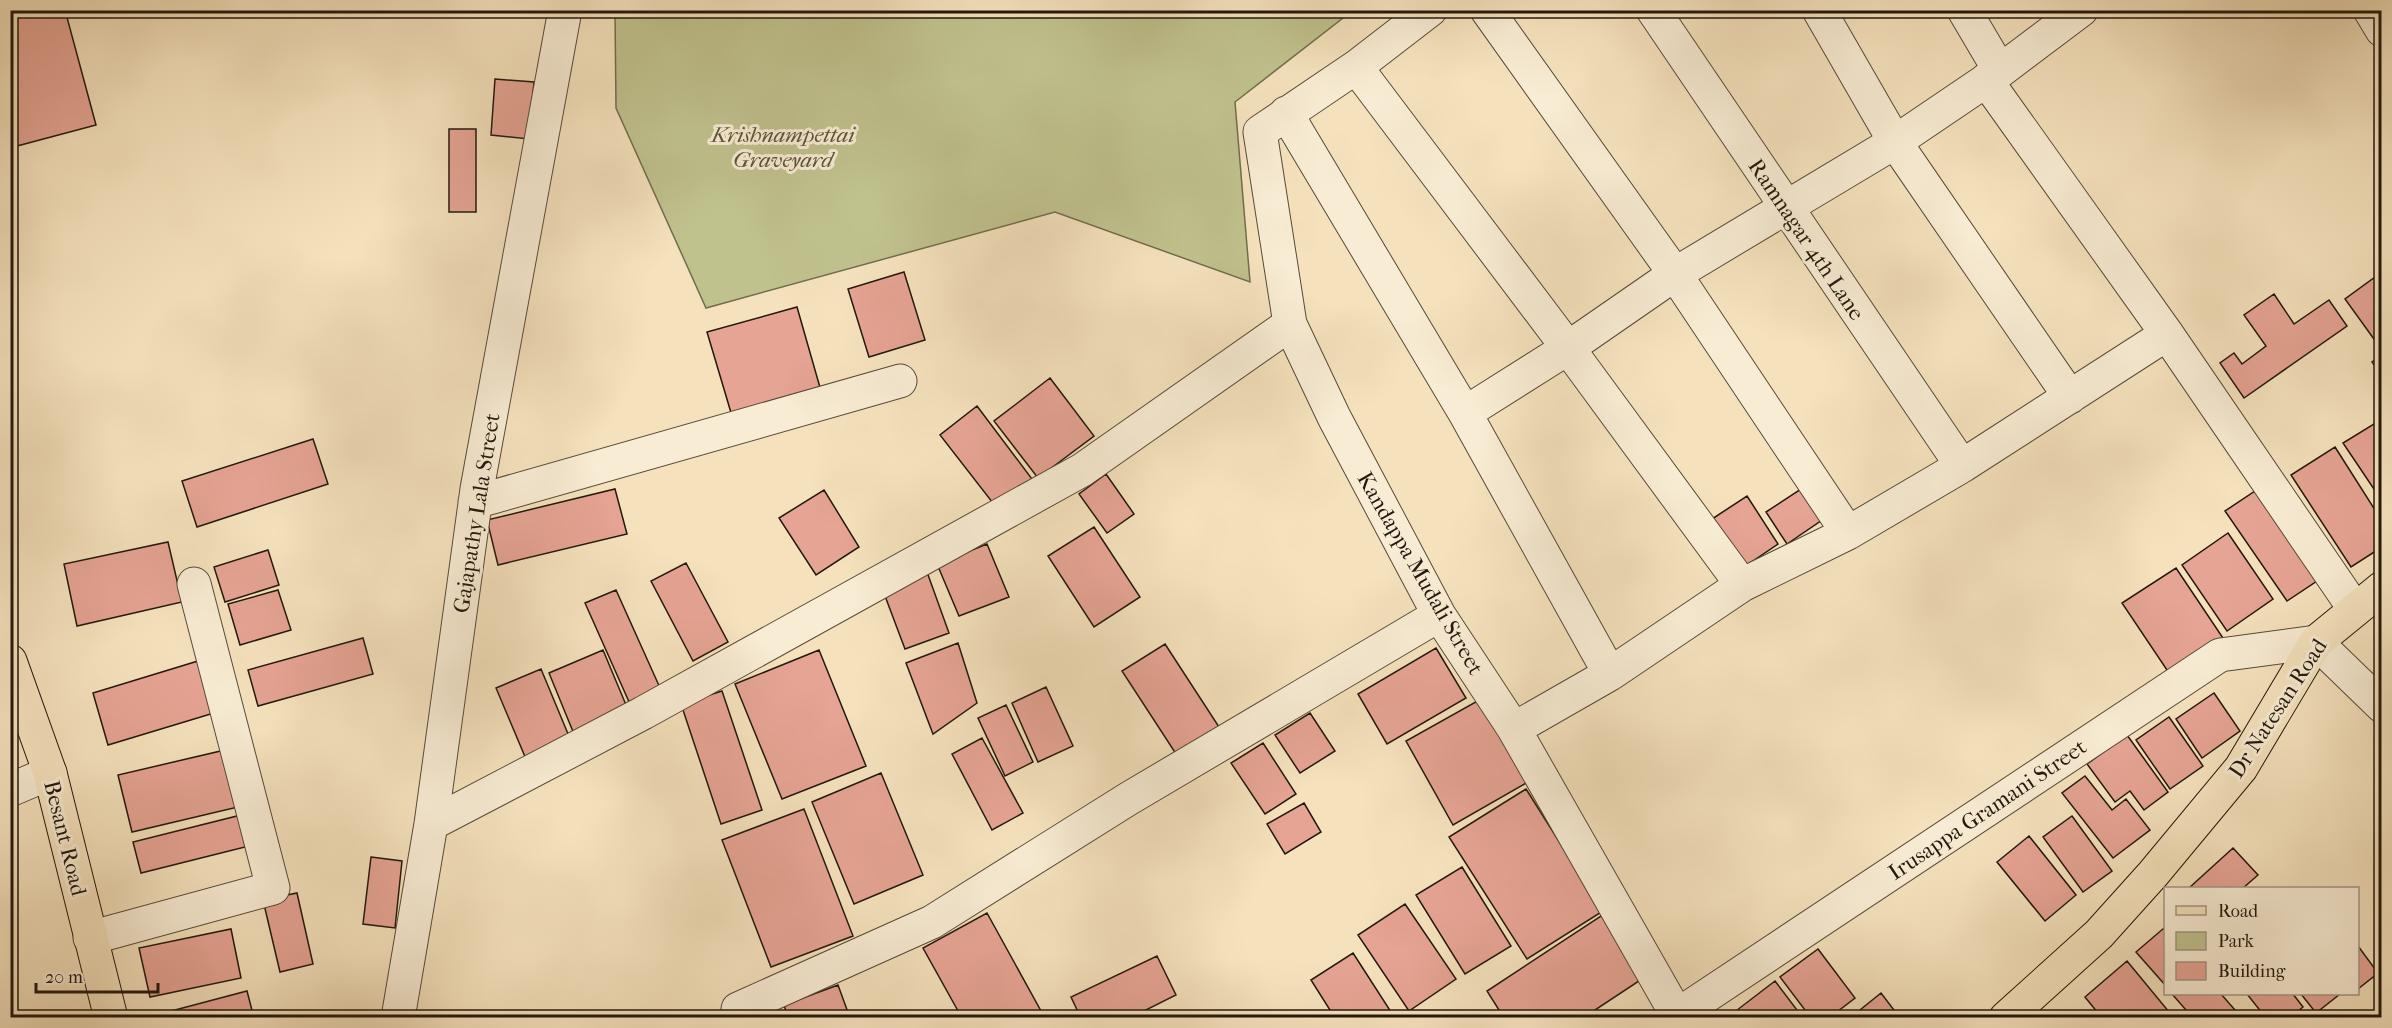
<svg xmlns="http://www.w3.org/2000/svg" width="2392" height="1028" font-family="'IM FELL French Canon',serif">
	<rect width="100%" height="100%" fill="#f5e2bd"/>
	<filter id="stains"><feTurbulence type="fractalNoise" baseFrequency=".00333" numOctaves="4"/><feColorMatrix values="0 0 0 0 .2 0 0 0 0 .09 0 0 0 0 .02 0 0 0 .5 -.17"/></filter>
	<radialGradient id="worn" r=".72"><stop offset=".6" stop-color="#630" stop-opacity="0"/><stop offset="1" stop-color="#630" stop-opacity=".3"/></radialGradient>
	<path fill="#c0c28e" stroke="#716d4e" stroke-width="1.5" d="M615,11V10L1352,11L1235,102L1250,282L1055,212L706,308L616,108Z"/>
	<path fill="#e6a494" stroke="#22180d" stroke-width="1.5" d="M10,10H65L96,125L17,146L10,121Z
		M495,79L534,82L529,139L491,135Z
		M449,129H476V212H449Z
		M904,272L925,340L869,357L848,289Z
		M2382,272V345L2379,346L2345,299Z
		M2274,294L2294,324L2329,300L2347,326L2244,398L2220,363L2234,353L2242,364L2266,346L2244,315Z
		M797,307L821,391L732,416L707,332Z
		M2382,355V376L2372,362Z
		M1050,378L1094,436L1038,478L994,421Z
		M977,406L1032,479L996,507L940,435Z
		M2382,419V501L2343,443Z
		M313,439L328,484L197,527L182,481Z
		M2335,447L2382,521V547L2351,567L2291,475Z
		M1106,474L1134,514L1107,533L1079,494Z
		M2264,485L2326,575L2287,601L2225,511Z
		M1804,487L1825,518L1787,544L1766,512Z
		M615,489L627,534L498,565L487,520Z
		M824,490L859,547L816,575L779,518Z
		M1747,496L1778,544L1741,569L1709,521Z
		M1094,527L1140,597L1094,627L1048,556Z
		M2228,533L2273,599L2227,631L2182,565Z
		M168,542L182,602L77,626L64,564Z
		M987,544L1009,597L959,616L937,564Z
		M268,550L279,585L225,602L214,567Z
		M686,563L728,642L693,661L651,581Z
		M2176,568L2227,644L2173,679L2122,603Z
		M927,572L949,633L905,649L882,588Z
		M278,590L291,630L240,645L228,604Z
		M616,590L661,690L630,704L585,603Z
		M363,638L373,674L258,706L248,670Z
		M958,643L977,703L933,734L906,663Z
		M1165,644L1221,730L1178,757L1122,671Z
		M1436,648L1466,698L1387,744L1358,694Z
		M603,650L629,712L574,734L549,673Z
		M819,650L866,766L782,799L735,684Z
		M198,661L214,713L108,745L93,693Z
		M541,669L571,741L526,759L496,688Z
		M1046,687L1073,746L1038,762L1012,703Z
		M722,691L762,810L721,824L681,704Z
		M2214,693L2240,731L2202,758L2176,719Z
		M1481,699L1528,782L1453,825L1406,741Z
		M1006,705L1033,762L1005,776L978,718Z
		M1310,713L1335,751L1300,773L1275,735Z
		M2169,717L2203,766L2170,789L2136,740Z
		M2127,735L2168,792L2144,810L2130,791L2115,802L2087,764Z
		M982,738L1023,813L992,830L952,754Z
		M1263,743L1296,794L1265,814L1231,763Z
		M225,750L238,807L132,832L118,775Z
		M881,773L923,875L854,904L812,802Z
		M2085,776L2112,810L2126,799L2150,830L2113,858L2062,793Z
		M1526,789L1603,911L1527,959L1449,837Z
		M1304,803L1321,832L1285,854L1267,824Z
		M804,809L853,936L771,967L722,840Z
		M241,815L249,846L141,873L133,842Z
		M2072,816L2112,871L2083,892L2043,837Z
		M2029,836L2076,895L2045,921L1997,862Z
		M2233,848L2258,875L2243,888H2189Z
		M371,857L402,861L395,928L363,924Z
		M1462,867L1511,946L1465,974L1416,895Z
		M297,893L313,964L280,972L263,900Z
		M1405,904L1456,979L1409,1011L1358,935Z
		M987,913L1041,1011L1029,1018H962L923,948Z
		M1604,914L1645,977L1583,1018H1504L1487,991Z
		M2164,928L2166,931V986L2136,952Z
		M231,929L241,978L150,997L139,948Z
		M2358,946L2378,973L2358,989Z
		M1818,949L1855,998L1829,1018H1811L1780,977Z
		M1353,953L1393,1015L1389,1018H1335L1311,980Z
		M1157,956L1176,995L1130,1018H1081L1071,997Z
		M2127,961L2174,1018H2102L2085,997Z
		M1775,981L1803,1018H1728V1017Z
		M838,985L850,1018H788L784,1005Z
		M247,991L254,1018H157L156,1015Z
		M1881,993L1900,1018H1850Z
		M2172,994H2221L2242,1018H2193Z
		M2247,994H2293L2303,1007L2290,1018H2266Z
		M2301,994H2340L2316,1013Z"/>
	<g fill="none" stroke-linecap="round" stroke-linejoin="round">
		<defs>
			<path id="minor" d="M1430,10L1356,67L1260,132L1290,324L1334,417L1439,615L1514,729L1677,1015
				M1487,10L1675,274L1848,533
				M1653,10L1962,466
				M1819,10L1895,142L2070,397
				M1964,10L2000,71
				M2370,10L2382,30
				M1356,67L1568,348L1742,585
				M1986,80L2167,334L2354,608
				M1286,113L1465,413L1610,674
				M1465,413L1568,348L1675,274L1895,142L2000,71L2081,10
				M475,502L900,381
				M1514,729L1610,674L1742,585L1848,533L1962,466L2167,334
				M10,790L50,773
				M431,824L643,713L1082,470L1290,324
				M90,938L273,888L194,584
				M398,1018L431,824L477,489L565,10
				M740,1018L738,1009L932,922L1128,799L1439,615
				M1673,1018L2220,655L2316,642L2382,706"/>
			<path id="major" d="M10,661L50,773L111,1018
				M2006,1018L2099,934L2153,874L2241,768L2316,642L2382,588"/>
		</defs>
		<use href="#minor" stroke="#574a39" stroke-width="35"/>
		<use href="#major" stroke="#22180d" stroke-width="35"/>
		<use href="#minor" stroke="#f8ecd4" stroke-width="33"/>
		<use href="#major" stroke="#f5e2bd" stroke-width="33"/>
	</g>
	<g text-anchor="middle" stroke-width="6" stroke-linejoin="round" paint-order="stroke">
		<g font-size="22" font-style="italic" fill="#59543a" stroke="#f8ecd4">
			<text x="783" y="142">Krishnampettai<tspan x="783" dy="25">Graveyard</tspan></text>
		</g>
		<g font-size="22" fill="#22180d" stroke="#f8ecd4">
			<text transform="translate(1807 239) rotate(56)" y="8">Ramnagar 4th Lane</text>
			<text transform="translate(476 513) rotate(-81)" y="8">Gajapathy Lala Street</text>
			<text transform="translate(1421 573) rotate(60)" y="8">Kandappa Mudali Street</text>
			<text transform="translate(2277 708) rotate(-57)" y="8">Dr Natesan Road</text>
			<text transform="translate(1987 809) rotate(-34)" y="8">Irusappa Gramani Street</text>
			<text transform="translate(66 838) rotate(76)" y="8">Besant Road</text>
		</g>
	</g>
	<rect width="2392" height="1028" fill="none" stroke="#f5e2bd" stroke-width="36"/>
	<rect x="12" y="12" width="2368" height="1004" fill="none" stroke="#22180d" stroke-width="3"/>
	<rect x="18" y="18" width="2356" height="992" fill="none" stroke="#22180d" stroke-width="1.5"/>
	<rect x="2164" y="887" width="195" height="108" fill="#f8ecd4" stroke="#a29784" stroke-width="1.5"/>
	<rect x="2176" y="906" width="30" height="9" fill="#f5e2bd" stroke="#a29784" stroke-width="1.5"/>
	<text x="2218" y="917" font-size="18" fill="#22180d">Road</text>
	<rect x="2176" y="932" width="30" height="18" fill="#c0c28e" stroke="#a29784" stroke-width="1.5"/>
	<text x="2218" y="947" font-size="18" fill="#22180d">Park</text>
	<rect x="2176" y="962" width="30" height="18" fill="#e6a494" stroke="#a29784" stroke-width="1.5"/>
	<text x="2218" y="977" font-size="18" fill="#22180d">Building</text>
	<path d="M36 983v9h122v-9" fill="none" stroke="#22180d" stroke-width="3"/>
	<text x="45" y="983" font-size="18" fill="#22180d" stroke="#f8ecd4" stroke-width="4.5" paint-order="stroke">20 m</text>
	<rect width="100%" height="100%" filter="url(#stains)"/>
	<rect width="100%" height="100%" fill="url(#worn)"/>
</svg>
